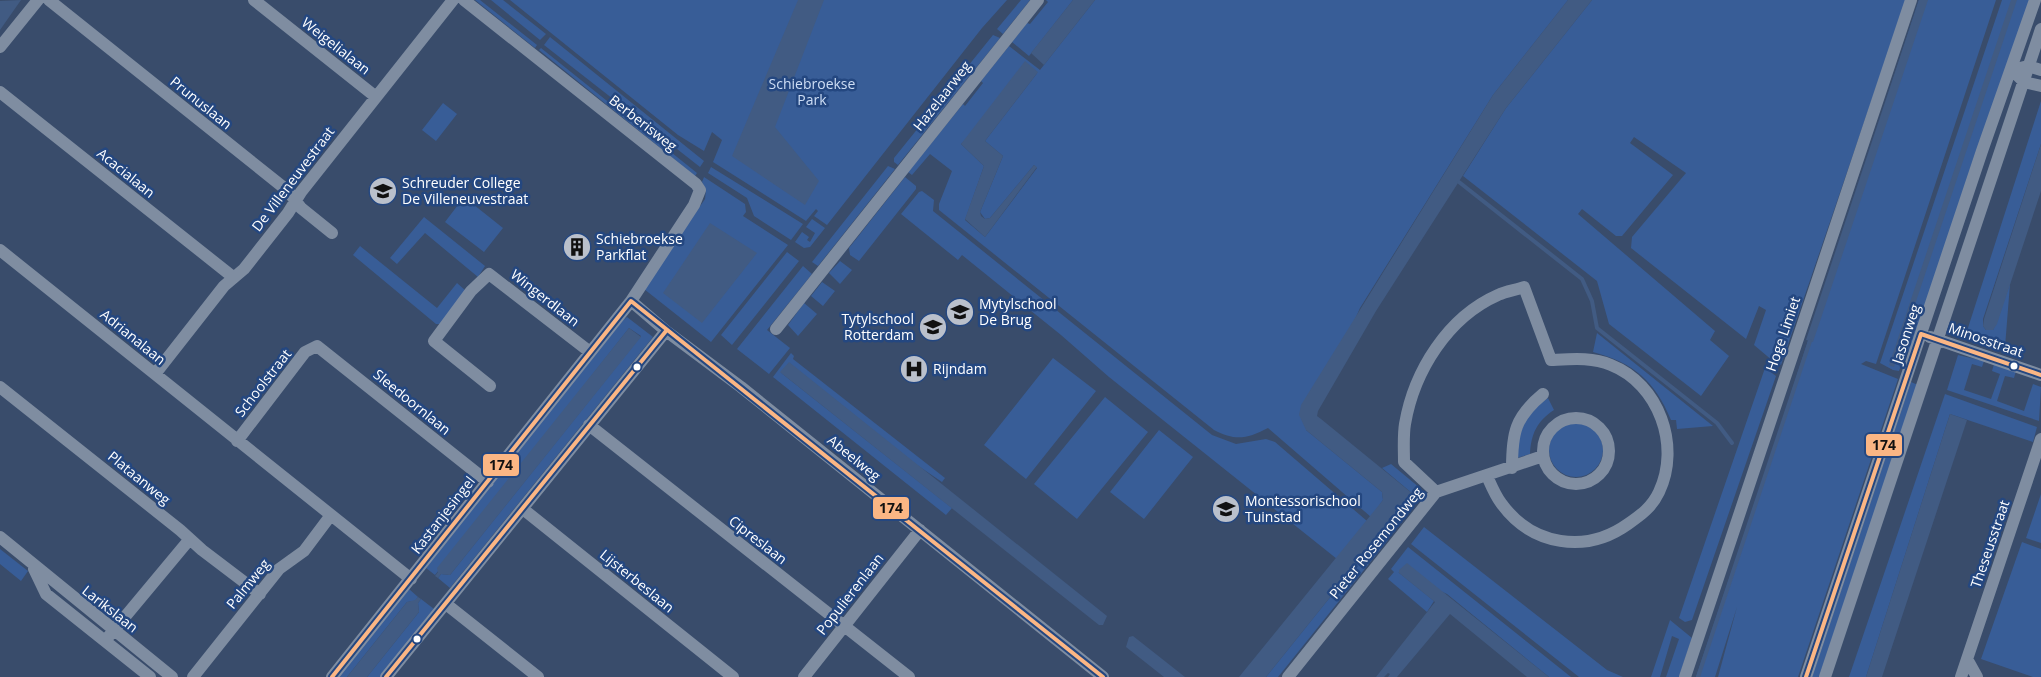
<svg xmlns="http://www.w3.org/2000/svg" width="2041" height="677" font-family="'Open Sans',sans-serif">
	<rect width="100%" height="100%" fill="#394c6b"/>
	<path fill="#385d97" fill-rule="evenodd" d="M475,0H480L537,45L535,48Z
		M491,0H503L546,34L540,40Z
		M510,0H1007L982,28L827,225L814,216L818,211L816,209L806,221L713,162L722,140L712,132L704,151L678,135Z
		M1021,0H1030L1003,34L997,29Z
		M1046,0H1073L1029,56L1012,42L1027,23L1030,24L1048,2Z
		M1095,0H1568L1493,95L1360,308L1306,430L1382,492L1383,500L1371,517L1268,428C1247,439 1235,441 1214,430L939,210V204L952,171L930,154L912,175L908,172L963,104L965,106L983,83L981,81L1009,46L1040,70ZM1038,72L985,141L1003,156L980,212L985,219L990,218L1034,165L1037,168L985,237L965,220L984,166L961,144Z
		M1592,0H1906L1781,365L1773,361L1754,345L1766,310L1759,306L1746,339L1631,248L1632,237L1686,173L1634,137L1630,143L1673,175L1622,236H1616L1582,209L1578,214L1715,331L1710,340L1729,356L1701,396L1609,324L1597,281L1463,176L1506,108Z
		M1919,0H1996L1876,364L1866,361L1861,364L1898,379L1798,677H1718L1737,607L1715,677H1696L1778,433Z
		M2002,0H2030L1911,353L1906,351L1899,371L1893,370L1880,363Z
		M993,35L1000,38L898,165L894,162V158Z
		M550,37L704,161L700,167L544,45Z
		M541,48L697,173L695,176L539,50Z
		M2041,101V144L1983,319V326L1986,330H1993L2010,284L2005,347L1996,349L1966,334Z
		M443,103L457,114L436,141L422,130Z
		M888,166L895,169L818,266L812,262Z
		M711,167L803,224L791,240L754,216L747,198L708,173Z
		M704,177L745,204L746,212L743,216L788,245L711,342L644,289L705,199L706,190L702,182Z
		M905,177L916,186V189L859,261L850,255L849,248Z
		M922,191L934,200L933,211L1212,435L1236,444L1266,439L1275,442L1367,521L1337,559L1109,377L1061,335L962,255L958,260L901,214L919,192Z
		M464,197L503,228L484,252L445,222Z
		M424,217L485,266L478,277L425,233L397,264L390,258Z
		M812,219L825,228L810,247L804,248L795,242L802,232L809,237L807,240L810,242L815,233L806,227Z
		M360,246L437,308L457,283L466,291L440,324H436L353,255Z
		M787,252L799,261L732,345L721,335Z
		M840,261L852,270L840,284L829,273Z
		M803,266L812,274L767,330L790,348L769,374L737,349Z
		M822,282L835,291L823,306L811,296Z
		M804,303L817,314L798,336L788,325Z
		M627,317L653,337L450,588L438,578L441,574L450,575L641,336L629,328L435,575L426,568L616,326Z
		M1597,333L1713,426L1677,429L1676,420H1671C1655,381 1634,363 1593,352Z
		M791,353L794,356L793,359L945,478L942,482L780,372L952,508L946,515L773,377Z
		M1958,355L1984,361L1982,367L1972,364L1964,390L1991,399L2000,374L1992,371L1994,364L2016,371L2014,378L2005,376L1997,401L2024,411L2033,384L2041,387L2039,421L1947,390Z
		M1053,358L1096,391L1026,479L984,445Z
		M1765,368L1776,376L1692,620L1685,622L1679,618Z
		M1911,382L1918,385L1819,677H1812Z
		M1945,394L2037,427L2033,442L1950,414L1866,677H1849Z
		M1105,397L1148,432L1077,519L1034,484Z
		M1548,398L1554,410C1537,421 1531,434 1530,454L1517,458L1516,443L1529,412Z
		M1549 450a27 27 0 1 1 54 0a27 27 0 1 1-54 0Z
		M1159,430L1193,457L1144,519L1110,492Z
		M1391,464L1420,488L1423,492L1392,534L1385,528L1413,494L1382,468Z
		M2041,494V543L2026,538Z
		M1424,527L1607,670L1623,677H1579L1411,544Z
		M1380,535L1383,537L1385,535L1388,540L1278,677H1266Z
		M2022,542L2041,549V677H2033L1981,659Z
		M1408,547L1571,677H1549L1447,594L1398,572L1434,601L1427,612L1388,579L1394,572L1391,569Z
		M0,549L28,571L21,581L0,564Z
		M409,589L418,597L415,601L407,602L347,677H338Z
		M421,599L434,609L380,677H367L419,612L418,603Z
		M1670,620L1692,638L1679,677H1666L1679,639L1672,636L1660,677H1651Z"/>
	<path fill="#415b83" d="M21,0L0,30V1Z
		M798,0H824L775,127L819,181L805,205L732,156Z
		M1073,0H1095L1044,65L1031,53Z
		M1568,0H1592L1506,108L1376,311L1318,411L1317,416L1321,419L1413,494L1266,677H1239L1383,500L1382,492L1306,430L1299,415L1301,405L1493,95Z
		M1919,0H1928L1813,342L1806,340Z
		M2011,0H2017L1894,367L1889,365Z
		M1025,61L1038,72L985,141L1003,156L980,212L981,216L985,219L990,218L1034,165L1037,167L985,237L965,219L984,166L961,144Z
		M2041,144V191L1997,324L1993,330H1986L1983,326L1984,319Z
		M710,223L757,253L702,323L663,293Z
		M629,328L641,337L450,575L441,574L438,578L435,576L438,572L437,568Z
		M789,362L1107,616L1103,625H1099L780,372Z
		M1950,414L1967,420L1882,677H1866Z
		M1407,563L1549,677H1527L1450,614L1397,677H1388L1390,674L1388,673L1384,677H1376L1435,602L1399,573V570Z
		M418,597L421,599L418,603L419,612L367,677H347L407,602L415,600Z
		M1133,636L1185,677H1164L1126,647L1129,637Z"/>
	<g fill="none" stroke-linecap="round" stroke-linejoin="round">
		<path stroke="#415b83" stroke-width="4" d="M1459,182L1582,279L1592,301L1597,328L1717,423L1732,443
			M1698,677L1810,341"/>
		<path stroke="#7f8da1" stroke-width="12" d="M49,0L288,191L301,208L332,233
			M254,0L376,97
			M0,47L38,0
			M2020,68L2028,66L2041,70
			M2018,76L2024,82L2041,86
			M0,92L233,277
			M0,250L411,579
			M631,301L666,331L741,387L1103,677
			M776,329L1038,0
			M1930,337L2041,375
			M155,374L224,286L244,269L288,213L301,192L453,0
			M490,386L434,341L471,291L489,274L590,352
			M0,387L180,530L202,550L260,594
			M1543 451a33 33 0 1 1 66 0a33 33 0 1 1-66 0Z
			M589,425L909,677
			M237,441L305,352L317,346L488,482
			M1512,468C1512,433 1515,417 1543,394
			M1436,492L1404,462C1404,450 1403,436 1405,424C1414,371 1448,317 1498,295C1506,291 1516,290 1524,287L1551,360C1572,359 1592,357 1611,365C1659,384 1681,446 1659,492C1652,507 1641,515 1628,524C1586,554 1532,546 1501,503C1495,495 1491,485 1487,476
			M523,509L733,677
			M0,537L172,677
			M34,569L46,594L150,677
			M446,604L538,677
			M109,636L189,540
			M1967,659L1977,677
			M193,677L279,569L304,551L331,515
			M332,677L631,301L694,205L700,190L696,184L464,0
			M386,677L666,331
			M804,677L920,530
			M1288,677L1436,492L1543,456
			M1685,677L1911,0
			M1806,677L1982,151L2035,0
			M1825,677L2041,29
			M1961,677L2041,439"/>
		<defs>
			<path id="bus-1" d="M332,677L631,301L1103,677
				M386,677L666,331
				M1806,677L1921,334L2041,375"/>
		</defs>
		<use href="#bus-1" stroke="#244780" stroke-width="8"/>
		<use href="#bus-1" stroke="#fbb684" stroke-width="4"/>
	</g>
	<defs>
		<symbol id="school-disc" viewBox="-11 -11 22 22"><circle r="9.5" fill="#bac0cb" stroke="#244780"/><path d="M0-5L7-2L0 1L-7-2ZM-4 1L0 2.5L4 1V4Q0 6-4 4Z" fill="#111"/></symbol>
		<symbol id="building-disc" viewBox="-11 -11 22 22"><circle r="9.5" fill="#bac0cb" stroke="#244780"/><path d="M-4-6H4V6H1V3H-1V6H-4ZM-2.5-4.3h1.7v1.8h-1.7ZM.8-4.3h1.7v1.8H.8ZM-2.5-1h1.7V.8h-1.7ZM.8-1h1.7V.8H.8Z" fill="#111"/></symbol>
		<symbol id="hospital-disc" viewBox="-11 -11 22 22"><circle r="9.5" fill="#bac0cb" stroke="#244780"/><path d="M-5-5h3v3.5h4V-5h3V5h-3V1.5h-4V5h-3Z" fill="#111"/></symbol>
	</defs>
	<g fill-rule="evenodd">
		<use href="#school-disc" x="367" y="175" width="32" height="32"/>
		<use href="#building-disc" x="561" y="231" width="32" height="32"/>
		<use href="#school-disc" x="944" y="296" width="32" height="32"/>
		<use href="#school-disc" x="917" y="311" width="32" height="32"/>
		<use href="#hospital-disc" x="898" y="353" width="32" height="32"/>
		<use href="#school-disc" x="1210" y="493" width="32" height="32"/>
	</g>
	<g fill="#fff" stroke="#244780" stroke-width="2">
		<circle cx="2014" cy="366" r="4.5"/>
		<circle cx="637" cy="367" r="4.5"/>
		<circle cx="417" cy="639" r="4.5"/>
	</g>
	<g text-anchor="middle" stroke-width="5" stroke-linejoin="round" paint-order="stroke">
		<g font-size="14" fill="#fff" stroke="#244780">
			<text transform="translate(336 46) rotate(38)" y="5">Weigelialaan</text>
			<text transform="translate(942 96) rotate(-52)" y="5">Hazelaarweg</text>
			<text transform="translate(201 103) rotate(39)" y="5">Prunuslaan</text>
			<text transform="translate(643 123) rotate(38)" y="5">Berberisweg</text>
			<text transform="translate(126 173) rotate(39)" y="5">Acacialaan</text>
			<text transform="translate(293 179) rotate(-53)" y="5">De Villeneuvestraat</text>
			<text transform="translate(545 298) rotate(38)" y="5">Wingerdlaan</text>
			<text transform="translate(1783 334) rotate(-71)" y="5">Hoge Limiet</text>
			<text transform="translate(1906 334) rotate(-72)" y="5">Jasonweg</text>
			<text transform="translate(133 337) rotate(39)" y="5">Adrianalaan</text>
			<text transform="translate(1986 340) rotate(19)" y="5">Minosstraat</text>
			<text transform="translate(263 383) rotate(-52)" y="5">Schoolstraat</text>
			<text transform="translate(412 402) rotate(39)" y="5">Sleedoornlaan</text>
			<text transform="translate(854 458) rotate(39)" y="5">Abeelweg</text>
			<text transform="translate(139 478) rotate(39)" y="5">Plataanweg</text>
			<text transform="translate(443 515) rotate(-52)" y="5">Kastanjesingel</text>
			<text transform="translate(758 540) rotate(38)" y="5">Cipreslaan</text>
			<text transform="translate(1376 543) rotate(-51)" y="5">Pieter Rosemondweg</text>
			<text transform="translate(1990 544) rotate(-71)" y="5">Theseusstraat</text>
			<text transform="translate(637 581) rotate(39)" y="5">Lijsterbeslaan</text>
			<text transform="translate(248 584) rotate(-51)" y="5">Palmweg</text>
			<text transform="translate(850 594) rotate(-52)" y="5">Populierenlaan</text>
			<text transform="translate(110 609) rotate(38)" y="5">Larikslaan</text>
		</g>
		<g font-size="14" fill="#cedef5" stroke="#244780">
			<text x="812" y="89">Schiebroekse<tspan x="812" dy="16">Park</tspan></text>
		</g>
		<g font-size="14" fill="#fff" stroke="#244780" text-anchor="start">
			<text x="402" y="188">Schreuder College<tspan x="402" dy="16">De Villeneuvestraat</tspan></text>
			<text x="596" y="244">Schiebroekse<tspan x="596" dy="16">Parkflat</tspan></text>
			<text x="979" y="309">Mytylschool<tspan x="979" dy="16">De Brug</tspan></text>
			<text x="914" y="324" text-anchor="end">Tytylschool<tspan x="914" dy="16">Rotterdam</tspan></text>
			<text x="933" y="374">Rijndam</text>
			<text x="1245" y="506">Montessorischool<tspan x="1245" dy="16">Tuinstad</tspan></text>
		</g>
	</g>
	<g stroke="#244780" stroke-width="2">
		<rect x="1865" y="433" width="38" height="24" rx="5" fill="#fbb684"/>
		<rect x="482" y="453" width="38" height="24" rx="5" fill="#fbb684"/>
		<rect x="872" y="496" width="38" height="24" rx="5" fill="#fbb684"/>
	</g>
	<g font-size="14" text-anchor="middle" font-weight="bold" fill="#111">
		<text x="1884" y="450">174</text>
		<text x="501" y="470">174</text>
		<text x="891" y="513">174</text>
	</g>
</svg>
